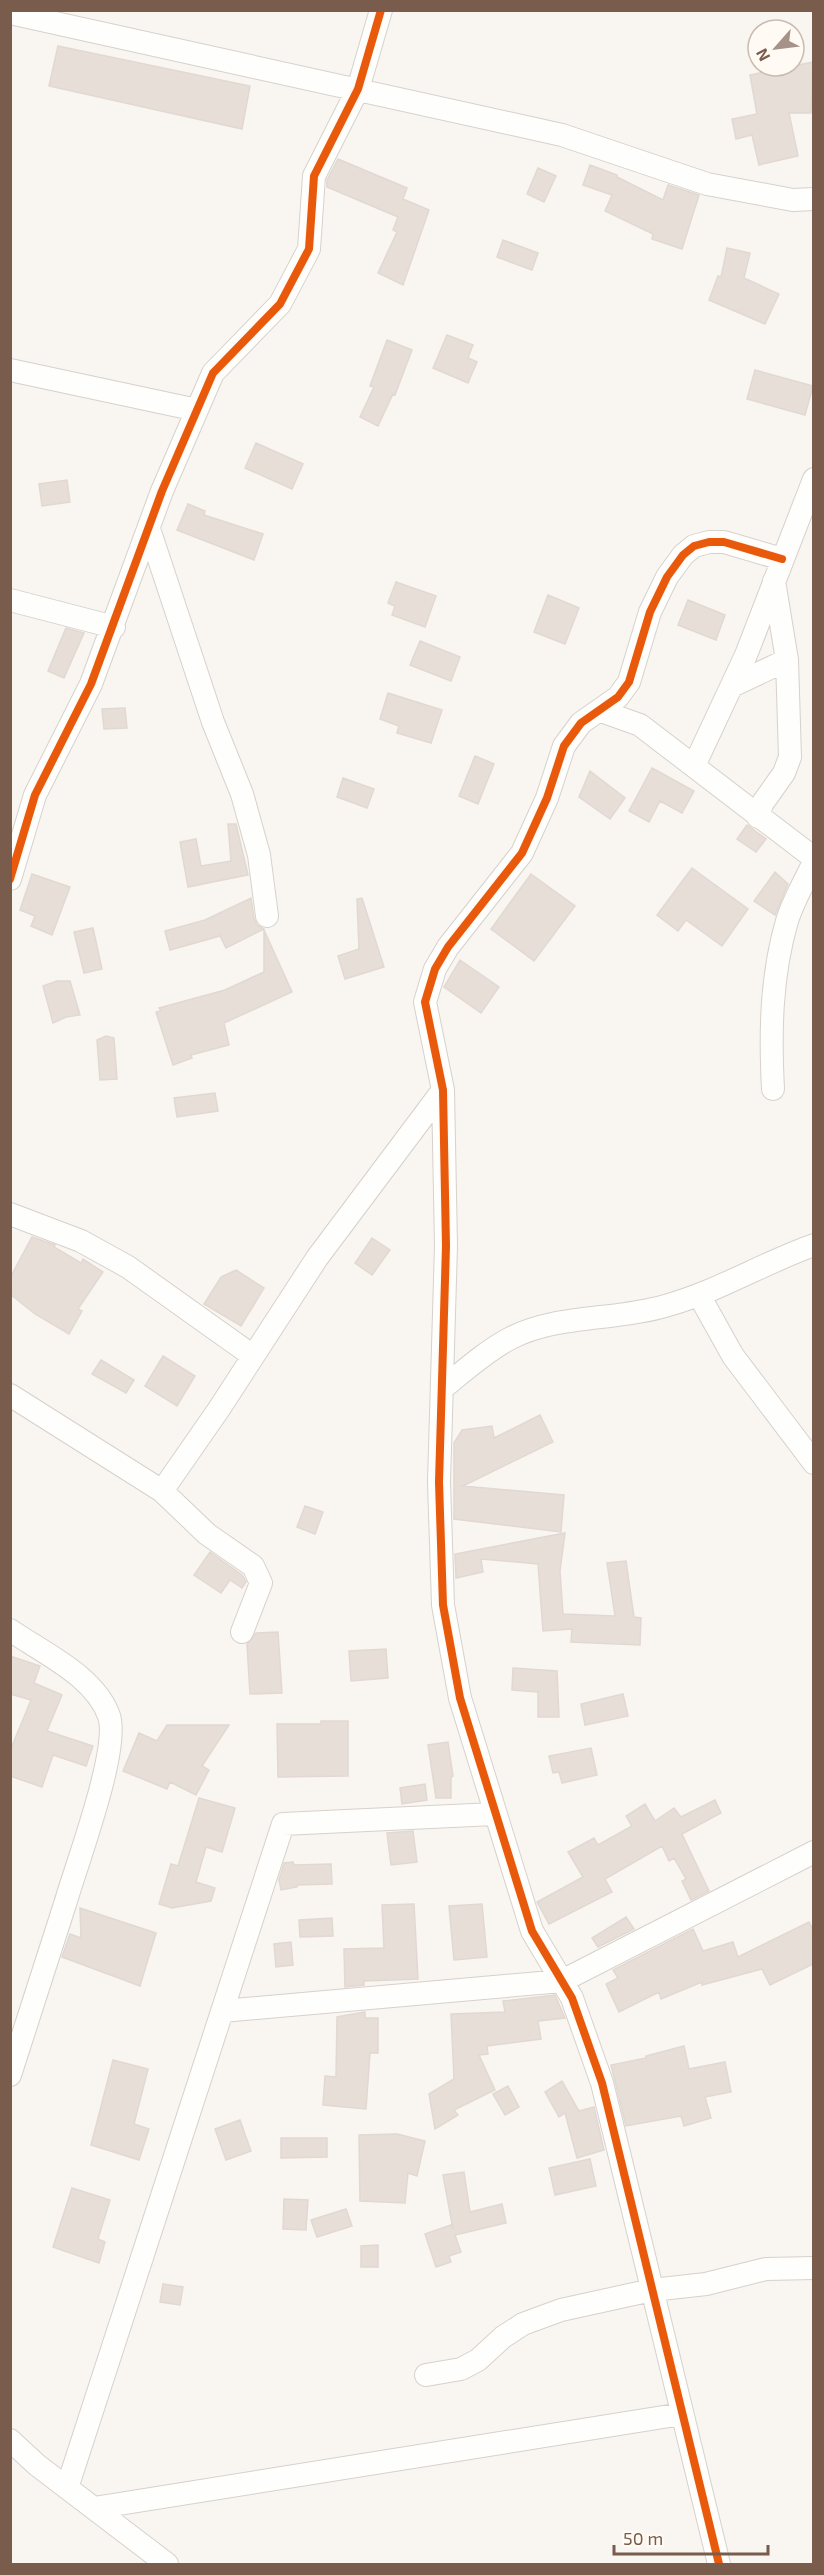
<svg xmlns="http://www.w3.org/2000/svg" width="824" height="2575" font-family="'Exo 2',sans-serif">
	<rect width="100%" height="100%" fill="#f9f5f0"/>
	<path fill="#e6ded7" stroke="#e2d8d2" stroke-width="1.5" d="M58,46L250,86L242,129L49,86Z
		M813,62L811,113H789L798,156L759,165L752,135L736,139L732,119L757,114L750,75Z
		M338,159L407,188L403,199L429,210L403,285L378,273L397,232L393,230L398,217L327,187V180Z
		M590,165L617,175V177L663,200L668,185L699,195L682,249L652,239L653,234L605,211L612,195L583,185Z
		M538,168L556,176L544,202L527,194Z
		M503,240L538,253L532,270L497,257Z
		M727,248L750,253L744,278L779,294L765,324L709,300L718,276L721,277Z
		M447,335L473,345L468,358L477,362L468,383L433,368Z
		M387,340L412,350L395,395L393,394L378,426L360,417L374,387L370,386Z
		M755,370L813,386L805,415L747,399Z
		M256,443L303,464L292,489L245,468Z
		M67,480L70,502L42,506L39,484Z
		M188,504L205,511L204,515L263,534L254,560L177,530Z
		M396,582L436,596L425,627L392,615L395,606L388,603Z
		M548,595L579,608L565,644L534,632Z
		M688,600L725,615L716,640L678,625Z
		M66,628L84,633L64,678L48,671Z
		M420,641L460,657L451,681L410,665Z
		M388,693L442,710L431,743L397,733L399,726L380,719Z
		M125,708L127,728L104,729L102,709Z
		M475,756L494,764L478,804L459,796Z
		M652,768L694,791L682,813L660,801L649,822L629,811Z
		M590,771L625,798L610,819L579,797Z
		M343,778L374,789L367,808L337,797Z
		M228,824H236L248,875L188,887L180,842L196,839L201,866L231,861Z
		M747,825L766,839L756,852L737,839Z
		M692,868L748,909L722,946L686,920L678,931L657,915Z
		M775,872L788,884L775,915L754,901Z
		M32,874L70,887L52,935L31,926L35,916L20,910Z
		M531,874L575,906L534,961L491,929Z
		M251,898L254,918L257,925L264,929L226,948L220,936L170,950L165,931L205,920Z
		M362,898L384,967L345,979L338,956L359,949L357,899Z
		M93,928L102,969L84,973L74,932Z
		M264,930L292,992L224,1023L229,1045L191,1055L192,1058L173,1065L156,1012L161,1011L159,1008L225,990L264,972Z
		M460,960L499,987L481,1013L444,987Z
		M57,981H70L80,1015L66,1017L53,1023L43,986Z
		M106,1036L114,1038L117,1079L100,1080L97,1040Z
		M215,1093L218,1111L177,1117L174,1098Z
		M32,1237L55,1245L54,1247L81,1263L83,1259L103,1272L78,1309L82,1311L69,1334L35,1314L10,1294V1278Z
		M372,1238L390,1250L372,1275L355,1263Z
		M236,1270L264,1288L241,1326L204,1304L221,1277Z
		M163,1356L195,1376L177,1406L145,1386Z
		M101,1360L134,1380L126,1393L92,1374Z
		M540,1415L553,1442L463,1486L564,1495L561,1532L454,1519V1443L462,1430L492,1426L494,1438Z
		M305,1506L323,1512L315,1534L297,1527Z
		M565,1533L560,1571L563,1614L615,1616L607,1563L626,1561L634,1617L641,1618L640,1645L571,1642L572,1629L543,1631L538,1564L481,1559L483,1572L456,1578L455,1554Z
		M210,1552L242,1575L246,1582L242,1588L230,1580L221,1593L194,1575Z
		M278,1632L282,1693L250,1694L247,1644L256,1633Z
		M386,1649L388,1678L351,1681L349,1651Z
		M10,1656L40,1666L34,1683L62,1695L47,1731L93,1746L86,1766L53,1755L42,1787L10,1776V1751L31,1700L10,1694Z
		M513,1668L557,1671L559,1717H538V1692L512,1690Z
		M623,1694L628,1716L585,1725L581,1704Z
		M321,1721H348V1776L278,1777L277,1724H321Z
		M167,1725H229L202,1766L209,1770L196,1795L170,1782L167,1789L123,1771L139,1733L157,1741Z
		M448,1742L453,1776L451,1777V1798H436L428,1745Z
		M591,1748L597,1775L562,1783L559,1772L553,1773L549,1756Z
		M425,1784L427,1800L402,1804L400,1788Z
		M199,1798L235,1808L222,1852L206,1847L196,1882L215,1888L211,1901L172,1908L159,1904L171,1864L178,1866Z
		M715,1800L721,1813L682,1834L709,1891L691,1900L682,1881L686,1879L674,1858L669,1861L662,1846L605,1879L612,1892L549,1924L537,1902L583,1877L568,1852L594,1838L598,1845L632,1826L626,1816L645,1804L655,1821L674,1808L681,1817Z
		M413,1831L417,1862L391,1865L387,1833Z
		M293,1862L294,1865L331,1864L332,1884L297,1885V1887L281,1890L279,1880L284,1863Z
		M414,1904L418,1979L364,1981V1985L345,1987L344,1949L384,1948L382,1905Z
		M482,1904L487,1957L454,1960L449,1906Z
		M80,1908L156,1933L140,1986L62,1957L70,1934L81,1938Z
		M626,1917L634,1929L598,1947L592,1938Z
		M332,1918L333,1936L300,1937L299,1920Z
		M809,1922L813,1930V1964L770,1985L762,1969L702,1985V1982L661,1999L659,1992L619,2012L606,1984L618,1978L613,1970L693,1929L703,1951L733,1942L738,1957Z
		M291,1942L293,1965L276,1967L274,1944Z
		M555,1995L565,2018L538,2021L541,2039L487,2046L488,2054L479,2055L495,2090L454,2110L458,2115L435,2129L429,2094L454,2079L451,2014L505,2012L503,2001Z
		M365,2012V2018H378V2053H370L366,2109L323,2105L325,2076L336,2077L337,2017Z
		M684,2046L689,2069L725,2062L731,2092L705,2097L711,2118L684,2126L681,2116L626,2126L611,2065L646,2058V2056Z
		M113,2060L148,2069L134,2124L149,2129L139,2160L91,2145Z
		M562,2081L579,2111L594,2107L604,2150L577,2158L565,2113L559,2117L545,2092Z
		M508,2086L519,2107L505,2115L493,2094Z
		M240,2120L251,2151L226,2160L215,2129Z
		M397,2134L425,2141L417,2176L408,2173L405,2203L360,2201L359,2135Z
		M281,2138H327V2157L281,2158Z
		M590,2159L596,2186L555,2195L549,2168Z
		M464,2172L470,2212L502,2204L506,2223L455,2235L461,2252L449,2256L451,2262L436,2267L425,2234L451,2225L453,2229L443,2175Z
		M72,2188L110,2200L98,2239L105,2242L99,2263L53,2247Z
		M284,2199L308,2200L306,2230L283,2229Z
		M346,2209L352,2226L317,2237L311,2220Z
		M378,2245V2267H361V2246Z
		M163,2284L183,2287L180,2305L160,2302Z"/>
	<g fill="none" stroke-linecap="round" stroke-linejoin="round">
		<defs>
			<path id="minor" d="M10,13L562,135L707,184L793,200L814,199
				M10,370L197,410
				M149,529L213,722L242,794L259,855L267,916
				M10,600L114,627
				M732,686L787,660
				M601,711L640,725L814,858
				M694,766L746,655L814,479
				M758,817L762,804L784,773L790,757L787,660L774,581
				M10,879L35,795L91,684L162,491L213,373L280,304L309,249L314,176L358,89L381,10
				M773,1089C770,1032 771,976 787,921C793,901 805,881 814,862
				M10,1214L81,1241L128,1267L253,1356
				M699,1295L733,1356L814,1463
				M443,1388C464,1371 485,1352 509,1339C556,1314 615,1321 665,1306C717,1292 763,1263 814,1245
				M10,1395L162,1491L207,1534L253,1566L261,1583L242,1632
				M162,1491L219,1409L317,1258L443,1090
				M10,1630C43,1653 95,1676 109,1716C120,1749 77,1863 66,1901C47,1959 29,2017 10,2075
				M222,2011L562,1981L814,1852
				M426,2375L461,2369L478,2360L503,2337L523,2324L561,2310L652,2290L706,2284L766,2269L814,2268
				M10,2440L37,2465L167,2564
				M67,2488L283,1824L494,1814
				M94,2508L682,2414
				M719,2564L602,2083L572,1998L532,1931L460,1698L443,1605L439,1482L446,1246L443,1090L425,1002L435,969L448,947L522,853L547,798L564,746L581,723L618,697L629,682L650,612L667,577L683,555L694,546L709,542H724L782,559"/>
		</defs>
		<use href="#minor" stroke="#d7d1cb" stroke-width="24"/>
		<use href="#minor" stroke="#fefefd" stroke-width="22"/>
		<defs>
			<path id="cycleway" d="M10,879L35,795L91,684L162,491L213,373L280,304L309,249L314,176L358,89L381,10
				M719,2564L602,2083L572,1998L532,1931L460,1698L443,1605L439,1482L446,1246L443,1090L425,1002L435,969L448,947L522,853L547,798L564,746L581,723L618,697L629,682L650,612L667,577L683,555L694,546L709,542H724L782,559"/>
		</defs>
		<use href="#cycleway" stroke="#fffaf3" stroke-width="11"/>
		<use href="#cycleway" stroke="#e8590c" stroke-width="8"/>
	</g>
	<rect width="824" height="2575" fill="none" stroke="#7a5c4d" stroke-width="24"/>
	<g transform="translate(776 48) rotate(242)"><circle r="28" fill="#fffaf3" stroke="#cabbb1" stroke-width="1.5"/>
	<path d="M0-4.5L10 22L0 15L-10 22Z" fill="#a69286"/>
	<text y="-9" font-size="16" font-weight="bold" text-anchor="middle" fill="#7a5c4d">N</text>
	</g>
	<path d="M614 2545v9h154v-9" fill="none" stroke="#7a5c4d" stroke-width="3"/>
	<text x="623" y="2545" font-size="18" fill="#7a5c4d" stroke="#fffaf3" stroke-width="4.5" paint-order="stroke">50 m</text>
</svg>
